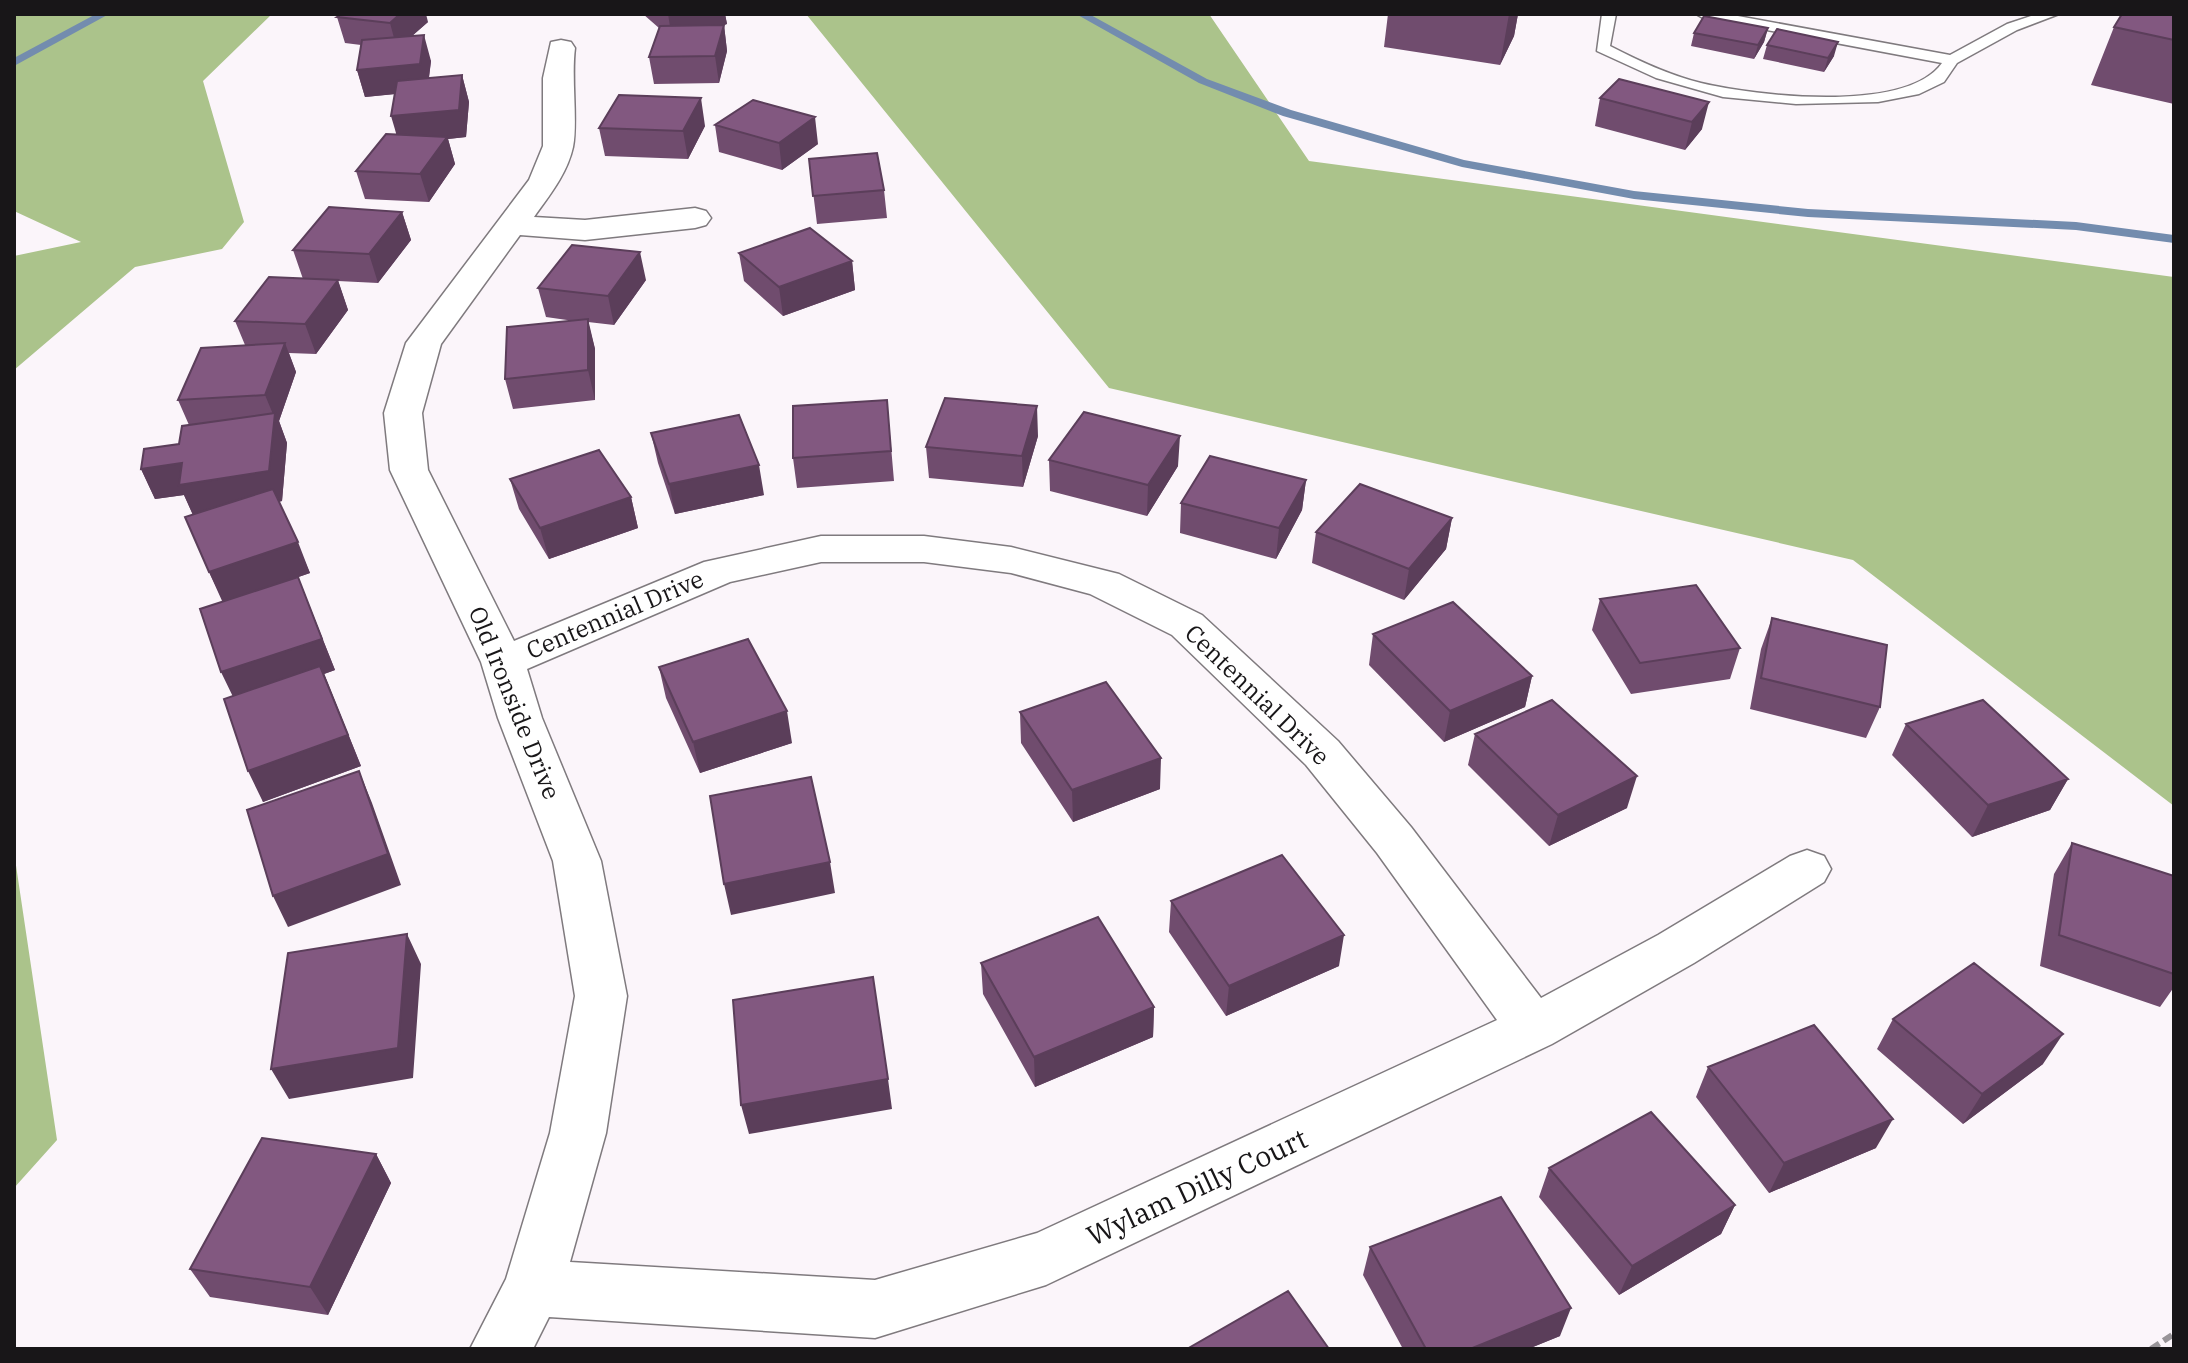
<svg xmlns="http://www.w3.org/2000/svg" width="2188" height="1363" font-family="'IBM Plex Serif',serif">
	<rect width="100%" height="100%" fill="#fbf5fa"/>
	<path fill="#abc38b" d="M14,14H272L203,81L244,222L222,249L135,267L14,370V256L81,242L14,211Z
		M806,14H1209L1309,161L2174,277V806L1853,560L1109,388Z
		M14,852L57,1140L14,1188Z"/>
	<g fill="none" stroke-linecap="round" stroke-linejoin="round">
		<path fill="#738cae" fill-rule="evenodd" d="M96,14H109L14,66V58Z
			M1076,14H1089L1207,79L1291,110L1464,160L1634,191L1808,209L2076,222L2174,235V243L2076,230L1808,217L1634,199L1462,167L1283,116L1199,83Z"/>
		<defs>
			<path id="lane" d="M1602,14H1616L1610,46C1639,61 1669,75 1701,83C1756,96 1906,114 1942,63L1703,18L1696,14H1727L1950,55L2007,24L2037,14H2059L2017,30L1957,63L1944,82L1919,94L1878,102L1796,104L1723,97L1656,78L1597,51Z"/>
			<path id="street" d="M561,40L571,42L575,48C571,78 578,122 573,147C567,174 549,196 534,217L585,220L695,208L706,211L711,218L706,225L695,228L585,240L520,235L441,344L422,413L428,470L514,641L704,562L821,536H924L1011,547L1119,574L1202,615L1338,741L1411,827L1541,998L1658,935L1790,856L1807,850L1824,856L1831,869L1824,882L1694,963L1552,1044L1046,1285L875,1338L549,1317L533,1349H470L506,1279L550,1133L575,996L553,861L498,718L481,662L390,470L384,413L406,343L529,180L543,146V78L551,42ZM821,562H924L1011,573L1090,594L1172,635L1306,765L1377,853L1497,1020L1037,1233L875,1280L570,1262L606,1133L627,996L601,861L542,718L527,669L730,582Z"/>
		</defs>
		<use href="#lane" stroke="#7f7a7e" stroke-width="3"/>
		<use href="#street" stroke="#7f7a7e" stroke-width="3"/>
		<path stroke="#989498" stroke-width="6" stroke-dasharray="10 5" stroke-linecap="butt" d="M2151,1349L2174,1334"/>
		<use href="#lane" fill="#fff" fill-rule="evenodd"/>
		<use href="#street" fill="#fff" fill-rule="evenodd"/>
	</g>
	<path fill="#704c6e" d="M643,14H725L727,24L724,25L727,51L719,83L654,84L649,57L659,28Z
		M1388,14H1518L1514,36L1500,65L1384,47Z
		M2174,14V104L2091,85L2114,27Z
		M337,17L428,22L412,36L431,61L429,78L462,75L469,102L466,137L448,139L455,164L429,202L365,199L356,171L396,134L394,94L365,97L357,70L361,45L345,43Z
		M1768,28L1764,42L1754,59L1691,46L1694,33Z
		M1767,45L1834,56L1824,72L1763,59Z
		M1619,79L1702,129L1685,150L1595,126L1600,98Z
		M715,125L818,144L782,170L719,152Z
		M705,126L688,159L605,156L599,128Z
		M809,159L884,190L887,218L817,224Z
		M402,212L411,240L378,283L338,281L348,310L316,354L289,353L296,372L279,421L287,443L282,501L279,502L310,573L284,582L298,577L335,670L324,674L361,766L263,802L233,696L223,601L209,572L193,515L184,495L155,499L141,469L179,444L189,425L178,400L245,345L235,321L303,279L293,250Z
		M739,253L852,261L855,290L783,316L744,281Z
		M646,280L614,325L588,322L595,349V400L513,409L505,379L574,321L546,317L538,288Z
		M887,400L894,481L797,488L793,458Z
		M651,433L764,495L675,514L658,463Z
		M1038,436L1023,487L929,478L926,447Z
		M1049,460L1178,466L1147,516L1050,491Z
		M510,479L631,497L638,528L549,559L519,509Z
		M1306,480L1302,510L1276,559L1180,533L1181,503Z
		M1452,518L1446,549L1404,600L1312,563L1316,532Z
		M1600,599L1740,648L1730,679L1631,694L1592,630Z
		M1772,618L1880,707L1866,738L1750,709L1761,649Z
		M1373,634L1532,676L1525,707L1444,742L1369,665Z
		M659,667L792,743L700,773L666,698Z
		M1020,712L1160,789L1073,822L1021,743Z
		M1906,724L2068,779L2050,810L1972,837L1892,755Z
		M1475,734L1627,808L1549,846L1468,765Z
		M2072,843L2174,876V987L2160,1007L2040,966L2054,874Z
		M1171,901L1339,966L1226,1016L1169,932Z
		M981,963L1154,1007L1153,1037L1035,1087L983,994Z
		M1893,1019L2043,1064L1963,1124L1877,1049Z
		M1708,1067L1876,1148L1769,1193L1696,1097Z
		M376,1154L391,1183L328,1315L210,1297L190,1269Z
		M1549,1168L1735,1205L1721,1234L1619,1295L1539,1197Z
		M1370,1247L1560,1336L1528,1349H1403L1363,1275Z"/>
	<path fill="#5b3e5a" d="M400,14H426L428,22L397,49L390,23Z
		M668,14H725L727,24L672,39Z
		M1509,14H1518L1514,36L1500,65Z
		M724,25L727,51L719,83L715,56Z
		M1768,28L1764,42L1754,59L1758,45Z
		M424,35L431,61L427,91L365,97L357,70Z
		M1838,42L1834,56L1824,72L1828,58Z
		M462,75L469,102L466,137L448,139L455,164L429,202L420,174L399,143L391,116Z
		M701,98L705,126L688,159L683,131Z
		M1709,102L1702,129L1685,150L1692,122Z
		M815,117L818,144L782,170L779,143Z
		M402,212L411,240L378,283L369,254Z
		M640,252L646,280L614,325L608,296Z
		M852,261L855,290L783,316L779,287Z
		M338,280L348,310L316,354L305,324Z
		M588,319L595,349V400L588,370Z
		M285,343L296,372L279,421L287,443L282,501L193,515L184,495L155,499L141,469L275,419L265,395Z
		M1037,406L1038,436L1023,487L1022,456Z
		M1180,436L1178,466L1147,516L1148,485Z
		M759,465L764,495L675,514L669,484Z
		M1306,480L1302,510L1276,559L1279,528Z
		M631,497L638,528L549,559L540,528Z
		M1452,518L1446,549L1404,600L1409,569Z
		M298,542L310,573L223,603L209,572Z
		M298,577L335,670L324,674L361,766L263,802L248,771L236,703L221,672Z
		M1532,676L1525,707L1444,742L1450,711Z
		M787,711L792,743L700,773L693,742Z
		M1161,758L1160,789L1073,822L1072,790Z
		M359,771L372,803L401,885L288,927L273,896Z
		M1637,776L1627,808L1549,846L1558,815Z
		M2068,779L2050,810L1972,837L1988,805Z
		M830,862L835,893L731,915L724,884Z
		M407,934L421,964L413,1078L289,1099L271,1069Z
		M1344,935L1339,966L1226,1016L1229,986Z
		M1154,1007L1153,1037L1035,1087L1034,1057Z
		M2063,1034L2043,1064L1963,1124L1982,1094Z
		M888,1079L892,1109L749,1134L741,1105Z
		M1893,1119L1876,1148L1769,1193L1784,1163Z
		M376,1154L391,1183L328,1315L310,1287Z
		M1735,1205L1721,1234L1619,1295L1632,1266Z
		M1571,1308L1560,1336L1528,1349H1470Z"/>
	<path fill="#825880" stroke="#5b3e5a" stroke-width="2" d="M342,14H400L390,23L337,17Z
		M2122,14H2174V40L2114,27Z
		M1704,16L1768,28L1758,45L1694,33Z
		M724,25L715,56L649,57L660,26Z
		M1777,29L1838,42L1828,58L1767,45Z
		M424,35L420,64L357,70L362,40Z
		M462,75L459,110L391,116L397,81Z
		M1619,79L1709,102L1692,122L1600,98Z
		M619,95L701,98L683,131L599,128Z
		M753,100L815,117L779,143L715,125Z
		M386,134L447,137L420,174L356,171Z
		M877,153L884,190L813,196L809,159Z
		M329,207L402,212L369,254L293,250Z
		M810,228L852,261L779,287L739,253Z
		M572,245L640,252L608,296L538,288Z
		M269,277L338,280L305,324L235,321Z
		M588,319V370L505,379L507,327Z
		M285,343L265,395L178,400L201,348Z
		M945,398L1037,406L1022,456L926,447Z
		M887,400L891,451L793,458V406Z
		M1084,412L1180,436L1148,485L1049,460Z
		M275,413L269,471L179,485L182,463L141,469L144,449L179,444L182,426Z
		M739,415L759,465L669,484L651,433Z
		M599,450L631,497L540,528L510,479Z
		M1210,456L1306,480L1279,528L1181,503Z
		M1360,484L1452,518L1409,569L1316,532Z
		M273,489L298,542L209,572L185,517Z
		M298,577L322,639L221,672L200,609Z
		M1696,585L1740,648L1640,663L1600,599Z
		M1453,602L1532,676L1450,711L1373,634Z
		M1772,618L1887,645L1880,707L1761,678Z
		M748,639L787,711L693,742L659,667Z
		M320,666L348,735L248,771L224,699Z
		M1106,682L1161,758L1072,790L1020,712Z
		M1552,700L1637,776L1558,815L1475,734Z
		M1983,700L2068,779L1988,805L1906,724Z
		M359,771L388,854L273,896L247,810Z
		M811,777L830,862L724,884L710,796Z
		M2072,843L2174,876V974L2059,935Z
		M1282,855L1344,935L1229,986L1171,901Z
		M1098,917L1154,1007L1034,1057L981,963Z
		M407,934L398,1048L271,1069L288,953Z
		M1974,963L2063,1034L1982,1094L1893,1019Z
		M873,977L888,1079L741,1105L733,1000Z
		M1814,1025L1893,1119L1784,1163L1708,1067Z
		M1651,1112L1735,1205L1632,1266L1549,1168Z
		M262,1138L376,1154L310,1287L190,1269Z
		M1501,1197L1571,1308L1470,1349H1426L1370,1247Z
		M1288,1291L1329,1349H1187Z"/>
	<g text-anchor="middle" stroke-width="6" stroke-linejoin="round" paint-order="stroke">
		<g font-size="24" fill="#181618" stroke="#fff">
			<text transform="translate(615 615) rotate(-23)" y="8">Centennial Drive</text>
			<text transform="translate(1257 695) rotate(44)" y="8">Centennial Drive</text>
			<text transform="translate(514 703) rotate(68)" y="8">Old Ironside Drive</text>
		</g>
		<g font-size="28" fill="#181618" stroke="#fff">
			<text transform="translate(1197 1187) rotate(-25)" y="10">Wylam Dilly Court</text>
		</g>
	</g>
	<rect width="2188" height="1363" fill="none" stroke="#181618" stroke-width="32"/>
</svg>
